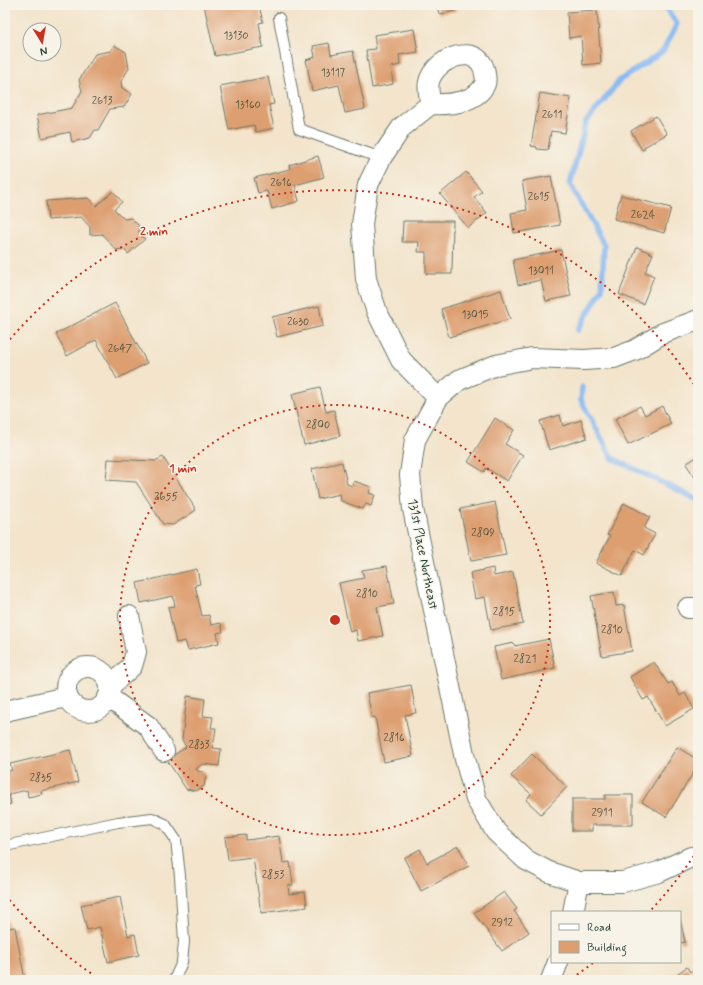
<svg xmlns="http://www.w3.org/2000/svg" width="703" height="985" font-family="Mynerve,sans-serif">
	<rect width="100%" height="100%" fill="#f7f3e8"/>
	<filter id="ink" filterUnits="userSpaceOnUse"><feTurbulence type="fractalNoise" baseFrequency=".025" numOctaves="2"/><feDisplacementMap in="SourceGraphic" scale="8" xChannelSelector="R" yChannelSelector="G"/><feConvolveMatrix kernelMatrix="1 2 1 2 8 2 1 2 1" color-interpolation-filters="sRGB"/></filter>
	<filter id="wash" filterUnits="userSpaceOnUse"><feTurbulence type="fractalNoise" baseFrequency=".012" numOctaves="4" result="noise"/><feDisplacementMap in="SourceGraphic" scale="16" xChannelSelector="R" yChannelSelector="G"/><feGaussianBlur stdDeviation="0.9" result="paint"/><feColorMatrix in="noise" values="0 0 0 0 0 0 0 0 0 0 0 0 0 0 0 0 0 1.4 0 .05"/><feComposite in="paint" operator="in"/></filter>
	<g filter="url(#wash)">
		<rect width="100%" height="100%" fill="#f3e4cb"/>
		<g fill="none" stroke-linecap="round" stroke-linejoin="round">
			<path stroke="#86b9f4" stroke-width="5.5" d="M578,330L602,289L604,245L570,184L586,122L620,80L663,51L677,24L664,5
				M582,387L581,400L612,458L698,500"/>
		</g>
		<g id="blocks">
			<path fill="#dd9e70" d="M204,5H259L263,22L259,23L263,47L215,56Z
				M437,5H455L456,11L439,14Z
				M597,10L601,63L583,65L581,36L569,38L567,12Z
				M414,29L418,52L399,55L400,65L391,67L393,84L372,88L366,50L376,49L374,35Z
				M329,43L331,55L353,51L365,109L345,113L339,85L312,91L306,60L315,57L313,46Z
				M114,45L126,52L129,68L121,82L122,88L132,94L124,107L110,109L98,130H95L90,138L72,142L70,132L42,138L37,115L72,108L82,91L79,80L95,54L111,51Z
				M268,77L274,104L269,105L274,128L256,132L254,125L229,130L220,86Z
				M540,93L571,98L565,133L551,131L548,150L537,149V147L531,146Z
				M656,116L667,134L644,147L645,149L642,150L631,131Z
				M318,156L324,177L295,185L299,201L272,209L267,191L258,193L254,178L290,169L289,165Z
				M466,172L482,191L474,197L487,213L468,228L440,194Z
				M551,176L560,225L514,233L511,213L527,210L522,181Z
				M113,191L122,202L114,209L124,219L131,218L139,226V233L145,239L128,254L124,249L116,250L102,234L90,235V227L81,217L48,220L46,201L88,198L96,206Z
				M621,195L671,208L664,233L614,219Z
				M403,221H453L452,274H426V252H418L419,242H402Z
				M637,247L653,254L645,272L654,276L643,304L619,294Z
				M561,250L571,296L546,301L541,280L518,285L513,260Z
				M501,290L510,319L449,337L441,309Z
				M115,303L147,363L117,379L96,340L67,356L56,334Z
				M319,306L323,326L277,337L272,317Z
				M320,387L326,412L334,410L340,436L304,445L292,394Z
				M640,406L645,415L662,406L671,424L628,445L615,419Z
				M560,415L563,426L581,420L587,438L549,450L540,421Z
				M495,418L514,430L505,444L523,455L507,481L486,468L484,472L468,462Z
				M698,456V482L686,464Z
				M163,457L196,510L173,525L163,524L136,482L106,480L108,459L155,461Z
				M342,462L347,484L352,486L354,481L371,487L369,493L375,495L371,506L366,504L363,509L341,501L340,494L318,499L312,469Z
				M495,502L506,555L471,561L460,509Z
				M624,503L650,517L644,528L655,534L644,555L635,550L622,576L596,563L610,536L607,535Z
				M387,566L394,604L377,607L383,636L358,641L356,630L350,632L339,583L364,578L362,570Z
				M493,568L494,576L513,572L523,624L491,630L485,597L475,599L470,573Z
				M197,569L200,584L195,585L202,616L209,615L211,625L221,623L223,632L217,633L219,643L188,650L185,641L176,643L168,607L175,606L173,596L141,603L137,583Z
				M614,592L616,606L624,605L632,651L602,656L591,596Z
				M549,639L555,668L501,680L494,647L514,643L515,646Z
				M654,662L668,684L672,682L680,696L685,693L694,709L665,726L648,697L643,700L630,677Z
				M411,685L416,713L405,715L413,756L384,762L375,717L372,718L367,693Z
				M187,696L205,699L203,716L213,717L211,728H216L213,748L221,749L219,766L202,764L196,769L198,771L203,772L206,776L204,786L196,791L186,789L167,760L186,747L182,740Z
				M677,747L698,760V765L666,817L642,802Z
				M70,750L78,782L41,791L42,794L28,797L27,790L9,794L11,804L5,806V772L12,770L10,764Z
				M532,754L567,787L541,814L526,800L531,794L511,776Z
				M605,795H633V825H592V831H572V799H605Z
				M246,835V840L279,836L283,863L290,862L293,885H288L289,894L305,892L307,907L261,913L253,857L228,860L225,837Z
				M458,846L469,866L421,891L404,858L420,849L427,863Z
				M504,892L517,909L514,911L529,932L502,951L474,913Z
				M120,897L128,936L135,934L139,955L108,962L100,927L87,930L81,905Z
				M680,919L685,942L680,943Z
				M7,920L9,928L15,927L25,980H5V921Z
				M687,967L690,972L698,967V980H682L678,973Z"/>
		</g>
	</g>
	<g filter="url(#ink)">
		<use href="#blocks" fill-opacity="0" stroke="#697769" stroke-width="1"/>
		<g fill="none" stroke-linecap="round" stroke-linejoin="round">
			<defs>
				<path id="service" d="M279,18L299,129L381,158
					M5,846L118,822L152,818L165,824L176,840L180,876L184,942L182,962L174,980"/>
				<path id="minor" d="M431,104C427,87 426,78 440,65C456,52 482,49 485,74C486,79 486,83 484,86C474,103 448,105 431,104L402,127L381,158L368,185L362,224L366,279L377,312L401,360L438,398
					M688,608H698
					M66 689a22 22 0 1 1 44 0a22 22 0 1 1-44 0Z
					M110,686L132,666L136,652L129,616
					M108,697L148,726L164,751
					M5,711L66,697
					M691,857L659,872L623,882H579L549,872L526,860L496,832L476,799L465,759L413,509L410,475L415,440L438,398L459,380L496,365L532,358L584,360L614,358L635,350L663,333L698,320
					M573,912L579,882
					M551,980L558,962"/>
			</defs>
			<use href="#service" stroke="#697769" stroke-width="12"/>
			<use href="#minor" stroke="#697769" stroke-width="22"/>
			<use href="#service" stroke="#fff" stroke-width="10"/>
			<use href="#minor" stroke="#fff" stroke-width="20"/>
		</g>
	</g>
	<g fill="none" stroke="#c8321e" stroke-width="2" stroke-dasharray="2 4">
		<circle cx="335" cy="620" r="215"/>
		<path d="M697 851A429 429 0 0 1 651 910M593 963A429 429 0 0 1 569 980M101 980A429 429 0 0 1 6 896M6 344A429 429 0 0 1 697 389"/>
	</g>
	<g text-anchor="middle" stroke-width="3" stroke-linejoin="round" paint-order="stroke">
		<g font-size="11" fill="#4e5543">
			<text x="236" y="39">13130</text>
			<text x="333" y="76">13117</text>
			<text x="102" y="104">2613</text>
			<text x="248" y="108">13160</text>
			<text x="552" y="118">2611</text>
			<text x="281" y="186">2616</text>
			<text x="539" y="200">2615</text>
			<text x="643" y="218">2624</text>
			<text x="541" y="274">13011</text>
			<text x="475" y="318">13015</text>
			<text x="298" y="325">2630</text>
			<text x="120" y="352">2647</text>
			<text x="318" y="428">2800</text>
			<text x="166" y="500">2655</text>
			<text x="483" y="536">2809</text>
			<text x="367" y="597">2810</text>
			<text x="504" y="615">2815</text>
			<text x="612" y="633">2810</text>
			<text x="525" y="662">2821</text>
			<text x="394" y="741">2816</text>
			<text x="199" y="748">2833</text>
			<text x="41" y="781">2835</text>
			<text x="602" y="816">2911</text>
			<text x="273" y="878">2853</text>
			<text x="502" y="926">2912</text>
		</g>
		<g font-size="13" fill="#1f3d34" stroke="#f7f3e8">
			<text transform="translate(424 554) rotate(79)" y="5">131st Place Northeast</text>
		</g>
	</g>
	<circle cx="335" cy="620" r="6" fill="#c8321e" stroke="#f7f3e8" stroke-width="2"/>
	<g font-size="12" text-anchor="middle" font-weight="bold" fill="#c8321e" stroke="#f7f3e8" stroke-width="3" stroke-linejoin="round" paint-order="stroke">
		<text x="154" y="235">2 min</text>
		<text x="183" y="472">1 min</text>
	</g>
	<rect width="703" height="985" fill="none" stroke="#f7f3e8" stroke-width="20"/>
	<rect x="551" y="911" width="130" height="52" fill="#f7f3e8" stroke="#a1aaa0"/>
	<rect x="559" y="924" width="20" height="6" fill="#ffffff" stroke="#a1aaa0"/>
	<text x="587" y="931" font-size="12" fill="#1f3d34">Road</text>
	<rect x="559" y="941" width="20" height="12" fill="#dd9e70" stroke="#a1aaa0"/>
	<text x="587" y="951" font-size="12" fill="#1f3d34">Building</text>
	<g transform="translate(42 42) rotate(169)"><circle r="19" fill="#f7f3e8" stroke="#a1aaa0"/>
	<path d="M0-3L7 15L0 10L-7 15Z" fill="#c8321e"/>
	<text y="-6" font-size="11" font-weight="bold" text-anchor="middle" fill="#1f3d34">N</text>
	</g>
</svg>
